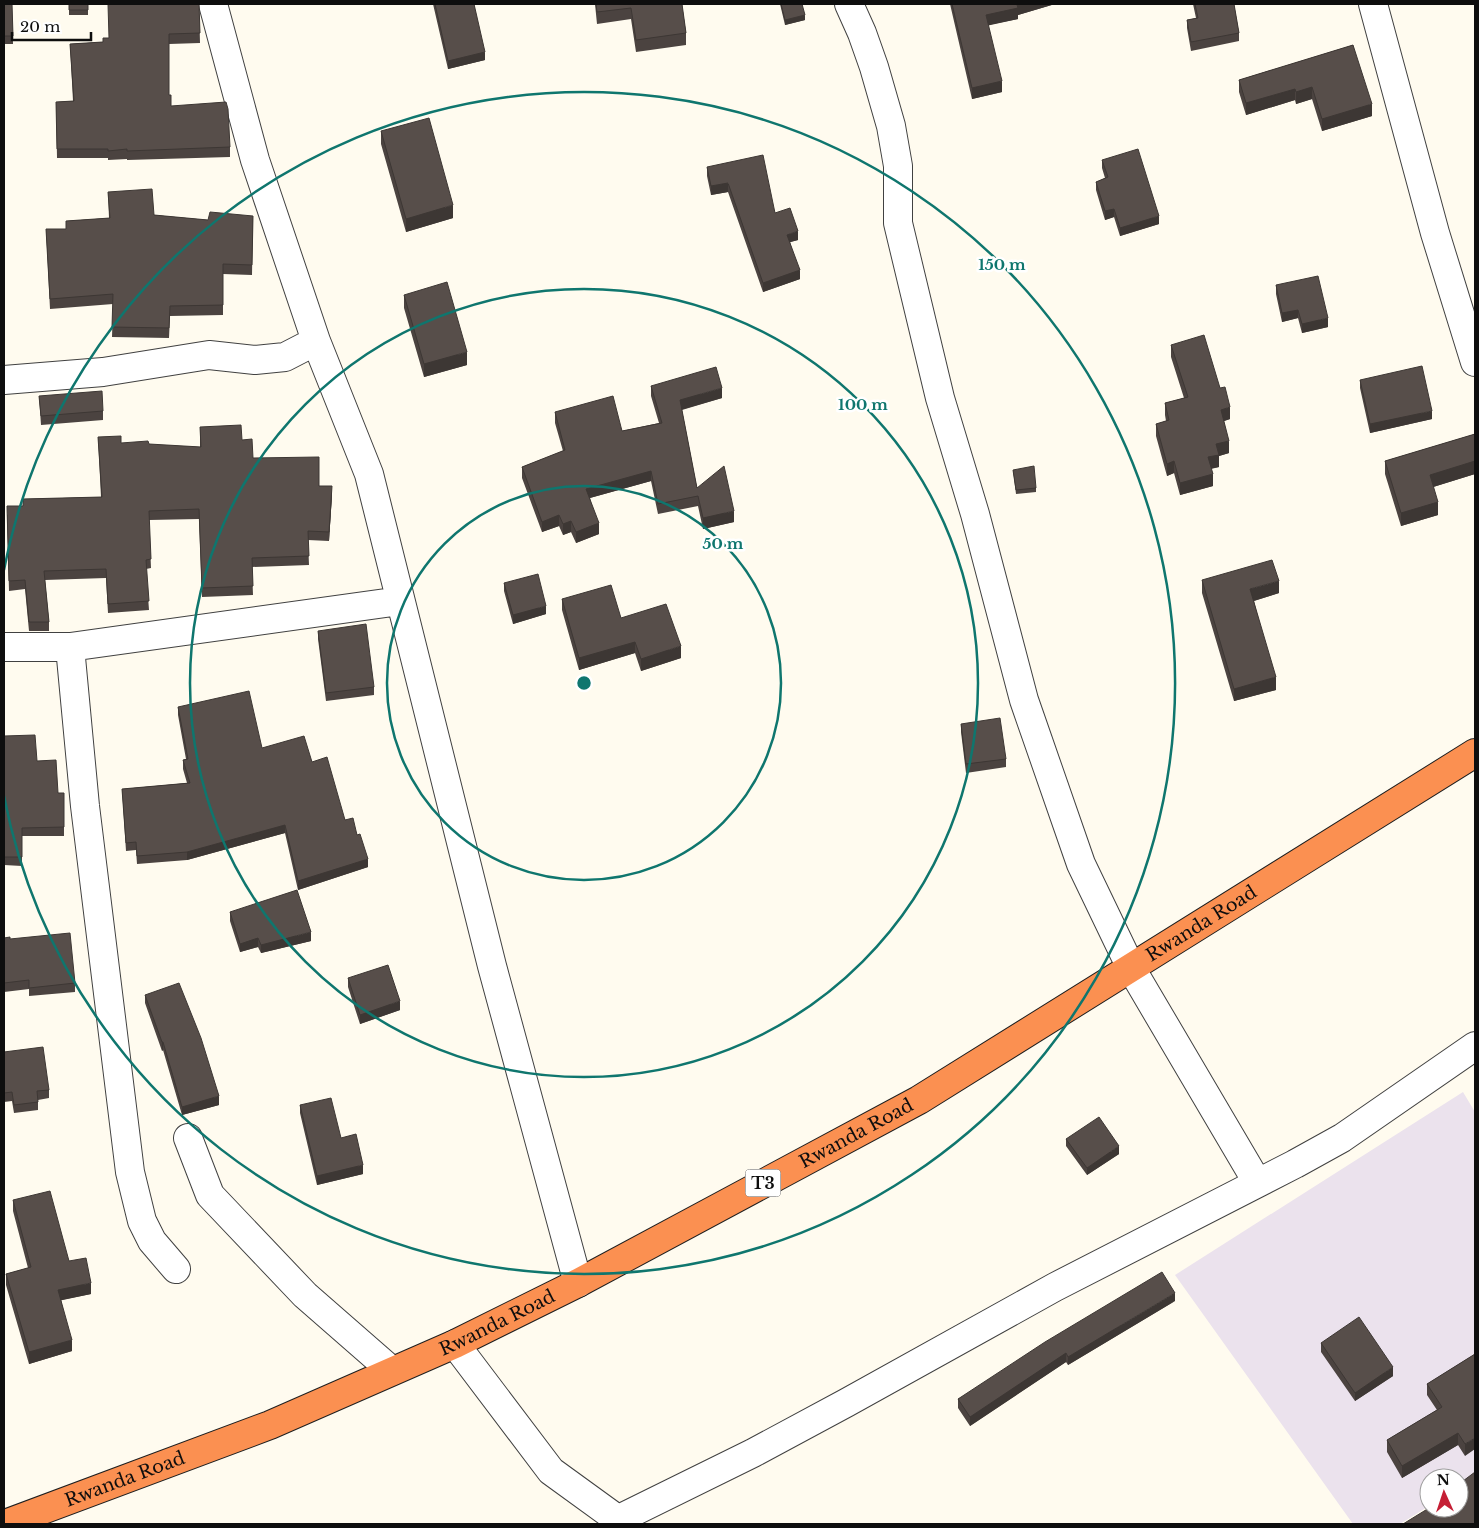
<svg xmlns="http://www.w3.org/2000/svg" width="1479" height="1528" font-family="'Libre Baskerville',serif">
	<rect width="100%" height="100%" fill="#fffbef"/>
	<path fill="#ebe2ed" d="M1463,1092L1475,1112V1476L1459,1487V1478H1429V1506L1400,1524H1353L1175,1275Z"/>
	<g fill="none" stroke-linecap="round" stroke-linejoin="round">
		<defs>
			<path id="street" d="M213,4L255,160L316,341L369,474L492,966L578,1283
				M849,4L862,33L874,67L891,126L898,166V223L940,398L975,514L1024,700L1081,864L1131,968L1257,1182
				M1373,4L1435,233L1475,362
				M4,380L103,372L209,355L255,360L285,357L316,341
				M4,647H70L400,601
				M70,647L85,806L130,1172L142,1221L152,1241L176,1269
				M188,1138L210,1195L305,1295L392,1371
				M455,1344L551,1471L624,1524
				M617,1520L753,1453L846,1403L1055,1287L1295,1164L1342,1138L1475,1046"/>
			<g id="highway">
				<path id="s1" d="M5,1524L270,1425L455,1344L578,1283L919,1100L1475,753"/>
			</g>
		</defs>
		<use href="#street" stroke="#414141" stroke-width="30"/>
		<use href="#highway" stroke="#1f1f1f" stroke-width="30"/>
		<use href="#street" stroke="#fff" stroke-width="28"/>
		<use href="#highway" stroke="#fb9051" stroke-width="28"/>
	</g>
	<path fill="#4b4340" d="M4,4H12L13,44H4Z
		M69,4H88V15H69Z
		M199,4L200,43L169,44V95L171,106L230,147V157L127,160V159L108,160V158H57L56,102L73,101L70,44L103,42L109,38Z
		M433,4H474L485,60L448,69Z
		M595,4H682L686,33V45L636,52L631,19L597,24Z
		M780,4H802L805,20L785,25Z
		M950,4H1055L1018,15V19L988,25L1002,92L972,99Z
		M1193,4H1234L1239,33V41L1191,51L1187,28V20L1196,18Z
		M1353,45L1372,116L1322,131L1312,99L1296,104L1295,100L1246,115L1239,92V80Z
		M381,131L453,218L406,232L381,144Z
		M1102,160L1159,224L1120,236L1114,217L1105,220L1096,190V182L1105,178L1102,168Z
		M707,167L798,240L790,242L800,279L763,292L728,192L711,195L707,176Z
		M108,192L154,215L208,220L253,216L252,275L223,274V315L170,316L169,338L112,337L113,304L50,309L46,229H66V221L109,218Z
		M1276,285L1328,327L1302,333L1298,318L1282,322L1276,294Z
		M404,295L467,365L424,377L404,308Z
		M1171,345L1220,388L1230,419L1224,421L1229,453L1219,456V467L1211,469L1213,486L1180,495L1174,473L1167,476L1156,436V424L1166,421L1165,415V403L1184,398L1171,357Z
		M1360,380L1432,419L1370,433L1360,388Z
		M651,386L722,398L682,410L697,488L734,522L703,529L698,506L658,514L651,481L590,498L599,534L576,543L571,532L563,535L559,526L542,532L522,478V467L563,451L555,423V412L622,431L659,423L651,396Z
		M39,396L103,411V420L41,425Z
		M200,427L242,440L253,458L319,486L332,495L329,541L308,540L309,565L252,567L253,595L202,597L199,519L149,520L151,568L146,569L149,610L108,613L106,578L45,580L49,622V631H29L25,589L9,591L7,515L23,506V499L101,497L98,437L121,443L200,447Z
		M1475,434V474L1433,487L1438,515L1401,526L1385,474V461Z
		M1013,470L1036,488V492L1016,494Z
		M1202,580L1279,593L1254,601L1276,690L1234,701L1202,593Z
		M504,583L546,614L513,624L504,591Z
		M562,599L621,618L681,658L641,671L635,653L579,670L562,610Z
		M318,631L374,687V695L326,701L318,639Z
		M178,707L262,748L312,762L345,820L357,835L368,867L298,890L285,833L187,860L137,864L136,850L126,851L122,789L187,783L183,769V760L186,759L178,715Z
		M961,724L1006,759V767L966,773L961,732Z
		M4,736L37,761L58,793H64V836H22V866L4,865Z
		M230,912L311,941L261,953L258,947L240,952L230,921Z
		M4,938L10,939L75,983V992L29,996V989L4,992Z
		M348,978L400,1010L360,1024L348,987Z
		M145,995L219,1105L182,1115L163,1050L162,1051L145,1003Z
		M4,1052L49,1090V1098L38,1100V1110L14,1113L12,1101L4,1102Z
		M300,1105L341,1138L363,1174L317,1185L300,1113Z
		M1066,1139L1119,1154L1087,1175L1066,1146Z
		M13,1200L91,1294L61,1300L72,1351L29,1364L6,1285V1274L28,1268L13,1211Z
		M1175,1301L1068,1365L1066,1362L970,1426L958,1408V1399Z
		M1321,1343L1393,1376L1355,1401L1321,1352Z
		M1475,1354L1465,1456L1458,1445L1402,1478L1387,1452V1440L1437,1410L1427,1395V1384Z"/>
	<path fill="#3d3734" d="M1020,4H1055L1018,15V19L986,26V15Z
		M805,15V20L785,25V20Z
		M485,52V60L448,69V61Z
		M1002,81V92L972,99V88Z
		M1312,87V99L1296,104V92Z
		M1295,89V100L1246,115V103Z
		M1372,104V116L1322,131V119Z
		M728,183V192L711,195V186Z
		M453,205V218L406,232V219Z
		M1114,209V217L1105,220V211Z
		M1159,216V224L1120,236V228Z
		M798,231V240L787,243V235Z
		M800,270V279L763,292V283Z
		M1298,310V318L1282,322V313Z
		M1328,318V327L1302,333V324Z
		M467,352V365L424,377V364Z
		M722,388V398L680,410V400Z
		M1230,407V419L1221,422V410Z
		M1432,411V419L1370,433V424Z
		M1229,441V453L1219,456V467L1208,469V457L1216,444Z
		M1174,461V473L1167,476V464Z
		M1475,461V474L1430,488V475Z
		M651,471V481L586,499V489Z
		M1213,474V486L1180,495V483Z
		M332,486V495L329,541V532Z
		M1438,502V515L1401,526V513Z
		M734,511V522L703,529V518Z
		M559,515V526L542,532V522Z
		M571,521V532L563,535V524Z
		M599,523V534L576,543V532Z
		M1279,581V593L1250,602V589Z
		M546,606V614L513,624V615Z
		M635,642V653L579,670V658Z
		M681,646V658L641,671V659Z
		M1276,677V690L1234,701V689Z
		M285,825V833L187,860V852Z
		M368,859V867L298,890V881Z
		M311,932V941L261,953V945Z
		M258,938V947L240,952V944Z
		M400,1001V1010L360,1024V1015Z
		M162,1042H163V1050L162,1051Z
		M219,1096V1105L182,1115V1107Z
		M1119,1146V1154L1087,1175V1168Z
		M363,1165V1174L317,1185V1176Z
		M91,1283V1294L58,1301V1290Z
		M1175,1293V1301L1068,1365V1357Z
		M72,1340V1351L29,1364V1352Z
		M1066,1353V1362L970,1426V1417Z
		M1393,1367V1376L1355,1401V1393Z
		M1458,1433V1445L1402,1478V1466Z
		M1475,1438V1449L1465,1456V1444Z"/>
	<path fill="#574e4a" stroke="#3d3734" d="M4,4H12L13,36H4Z
		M69,4H88V10H69Z
		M108,4H199L200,33L169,34V95H171V106L226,102L228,109L230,147L127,151V149L108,151V149H57L56,102L74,101L70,44L103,42V38H109Z
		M435,4H474L485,52L448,61Z
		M596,4H682L686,33L636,40L631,8L597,12Z
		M781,4H802L805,15L785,20Z
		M952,4H1020L1017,5L1018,8L986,15L1002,81L972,88Z
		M1195,4H1234L1239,33L1191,42L1187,20L1198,18Z
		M1353,45L1372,104L1322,119L1312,87L1296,92L1295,89L1246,103L1239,80Z
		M429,118L453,205L406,219L381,131Z
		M1138,149L1159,216L1120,228L1114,209L1105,211L1096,182L1108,177L1102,160Z
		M763,155L775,213L790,208L798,231L787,235L800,270L763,283L728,183L711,186L707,167Z
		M152,189L154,215L208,220L210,212L253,216L252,265L223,264V305L170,306L169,328L112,327L113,294L50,299L46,229H66V221L110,218L108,192Z
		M1318,276L1328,318L1302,324L1298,310L1282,313L1276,285Z
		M447,282L467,352L424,364L404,295Z
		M1204,335L1220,388L1225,387L1230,407L1221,410L1229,441L1216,444L1219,455L1208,457L1213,474L1180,483L1174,461L1167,464L1156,424L1169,420L1165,403L1188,397L1171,345Z
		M1422,366L1432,411L1370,424L1360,380Z
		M716,367L722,388L680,400L697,488L724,466L734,511L703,518L698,496L658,504L651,471L586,489L599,523L576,532L571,521L563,524L559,515L542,522L522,467L565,450L555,412L613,396L622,431L662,423L651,386Z
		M102,391L103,411L41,416L39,396Z
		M241,425L242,440L252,439L253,458L319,457V486H332L329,532L308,531L309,556L252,558L253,586L202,588L199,509L149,511L151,559L146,560L149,601L108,604L106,569L44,571L49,622H29L25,580L9,581L7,506H23V499L102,497L98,437L121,436V443L148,441L149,444L201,447L200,427Z
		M1475,434V461L1430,475L1438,502L1401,513L1385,461Z
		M1034,466L1036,488L1016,490L1013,470Z
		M1272,560L1279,581L1250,589L1276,677L1234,689L1202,580Z
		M538,574L546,606L513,615L504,583Z
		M611,585L621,618L666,604L681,646L641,659L635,642L579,658L562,599Z
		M366,624L374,687L326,693L318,631Z
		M249,691L262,748L304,736L312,762L327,757L345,820L353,818L357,835L360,834L368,859L298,881L285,825L187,852L137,856L136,842L126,843L122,789L190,783L183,760L188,759L178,707Z
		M1000,718L1006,759L966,764L961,724Z
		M35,735L37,761L56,760L58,793H64V827L22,828V857H4V736Z
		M297,890L311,932L261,945L258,938L240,944L230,912Z
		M70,933L75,983L29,988V980L4,983V938L10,937V939Z
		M388,965L400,1001L360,1015L348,978Z
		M179,983L201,1038L219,1096L182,1107L163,1042H162L145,995Z
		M43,1047L49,1090L37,1091L38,1102L14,1105L12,1092L4,1093V1052Z
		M331,1098L341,1138L356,1134L363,1165L317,1176L300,1105Z
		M1099,1117L1119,1146L1087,1168L1066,1139Z
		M50,1191L69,1261L86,1258L91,1283L58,1290L72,1340L29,1352L6,1274L31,1267L13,1200Z
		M1162,1272L1175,1293L1068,1357L1066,1353L970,1417L958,1399L1045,1342Z
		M1359,1317L1393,1367L1355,1393L1321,1343Z
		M1475,1354V1438L1465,1444L1458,1433L1402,1466L1387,1440L1442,1407L1427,1384Z
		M1475,1472V1524H1403L1429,1508H1459V1484Z"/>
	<g fill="none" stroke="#0f766e" stroke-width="2.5">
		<circle cx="584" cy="683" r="197"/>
		<circle cx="584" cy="683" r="394"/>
		<path d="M4 570A591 591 0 1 1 4 796"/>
	</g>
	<g text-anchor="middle" stroke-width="5" stroke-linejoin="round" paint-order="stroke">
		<rect fill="#fff" stroke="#565656" stroke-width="1" x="745.5" y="1169.5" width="35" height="27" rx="4"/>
		<g font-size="16" font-weight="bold" fill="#0e0e0e">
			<text x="763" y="1189">T3</text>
		</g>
		<g font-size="18" fill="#0e0e0e" stroke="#fff">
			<text dy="6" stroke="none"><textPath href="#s1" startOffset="1342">Rwanda Road</textPath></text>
			<text dy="6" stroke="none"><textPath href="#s1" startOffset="938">Rwanda Road</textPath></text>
			<text dy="6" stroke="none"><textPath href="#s1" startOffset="532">Rwanda Road</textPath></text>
			<text dy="6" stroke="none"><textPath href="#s1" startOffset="128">Rwanda Road</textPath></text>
		</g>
	</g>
	<circle cx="584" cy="683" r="8" fill="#0f766e" stroke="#fff" stroke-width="2.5"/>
	<g font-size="15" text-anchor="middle" font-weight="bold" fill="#0f766e" stroke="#fff" stroke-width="5" stroke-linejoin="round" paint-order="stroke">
		<text x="1002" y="270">150 m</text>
		<text x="863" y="410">100 m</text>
		<text x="723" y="549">50 m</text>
	</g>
	<rect width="1479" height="1528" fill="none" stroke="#0e0e0e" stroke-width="10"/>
	<g transform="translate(1444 1493) rotate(357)"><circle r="24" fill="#ffffff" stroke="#9f9f9f"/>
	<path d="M0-4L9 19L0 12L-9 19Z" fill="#c51f35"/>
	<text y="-8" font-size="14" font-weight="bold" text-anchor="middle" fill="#0e0e0e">N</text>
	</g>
	<path d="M12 32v8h79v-8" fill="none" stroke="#0e0e0e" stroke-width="2.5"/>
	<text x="20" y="32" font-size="15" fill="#0e0e0e" stroke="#ffffff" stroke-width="4" paint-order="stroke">20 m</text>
</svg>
